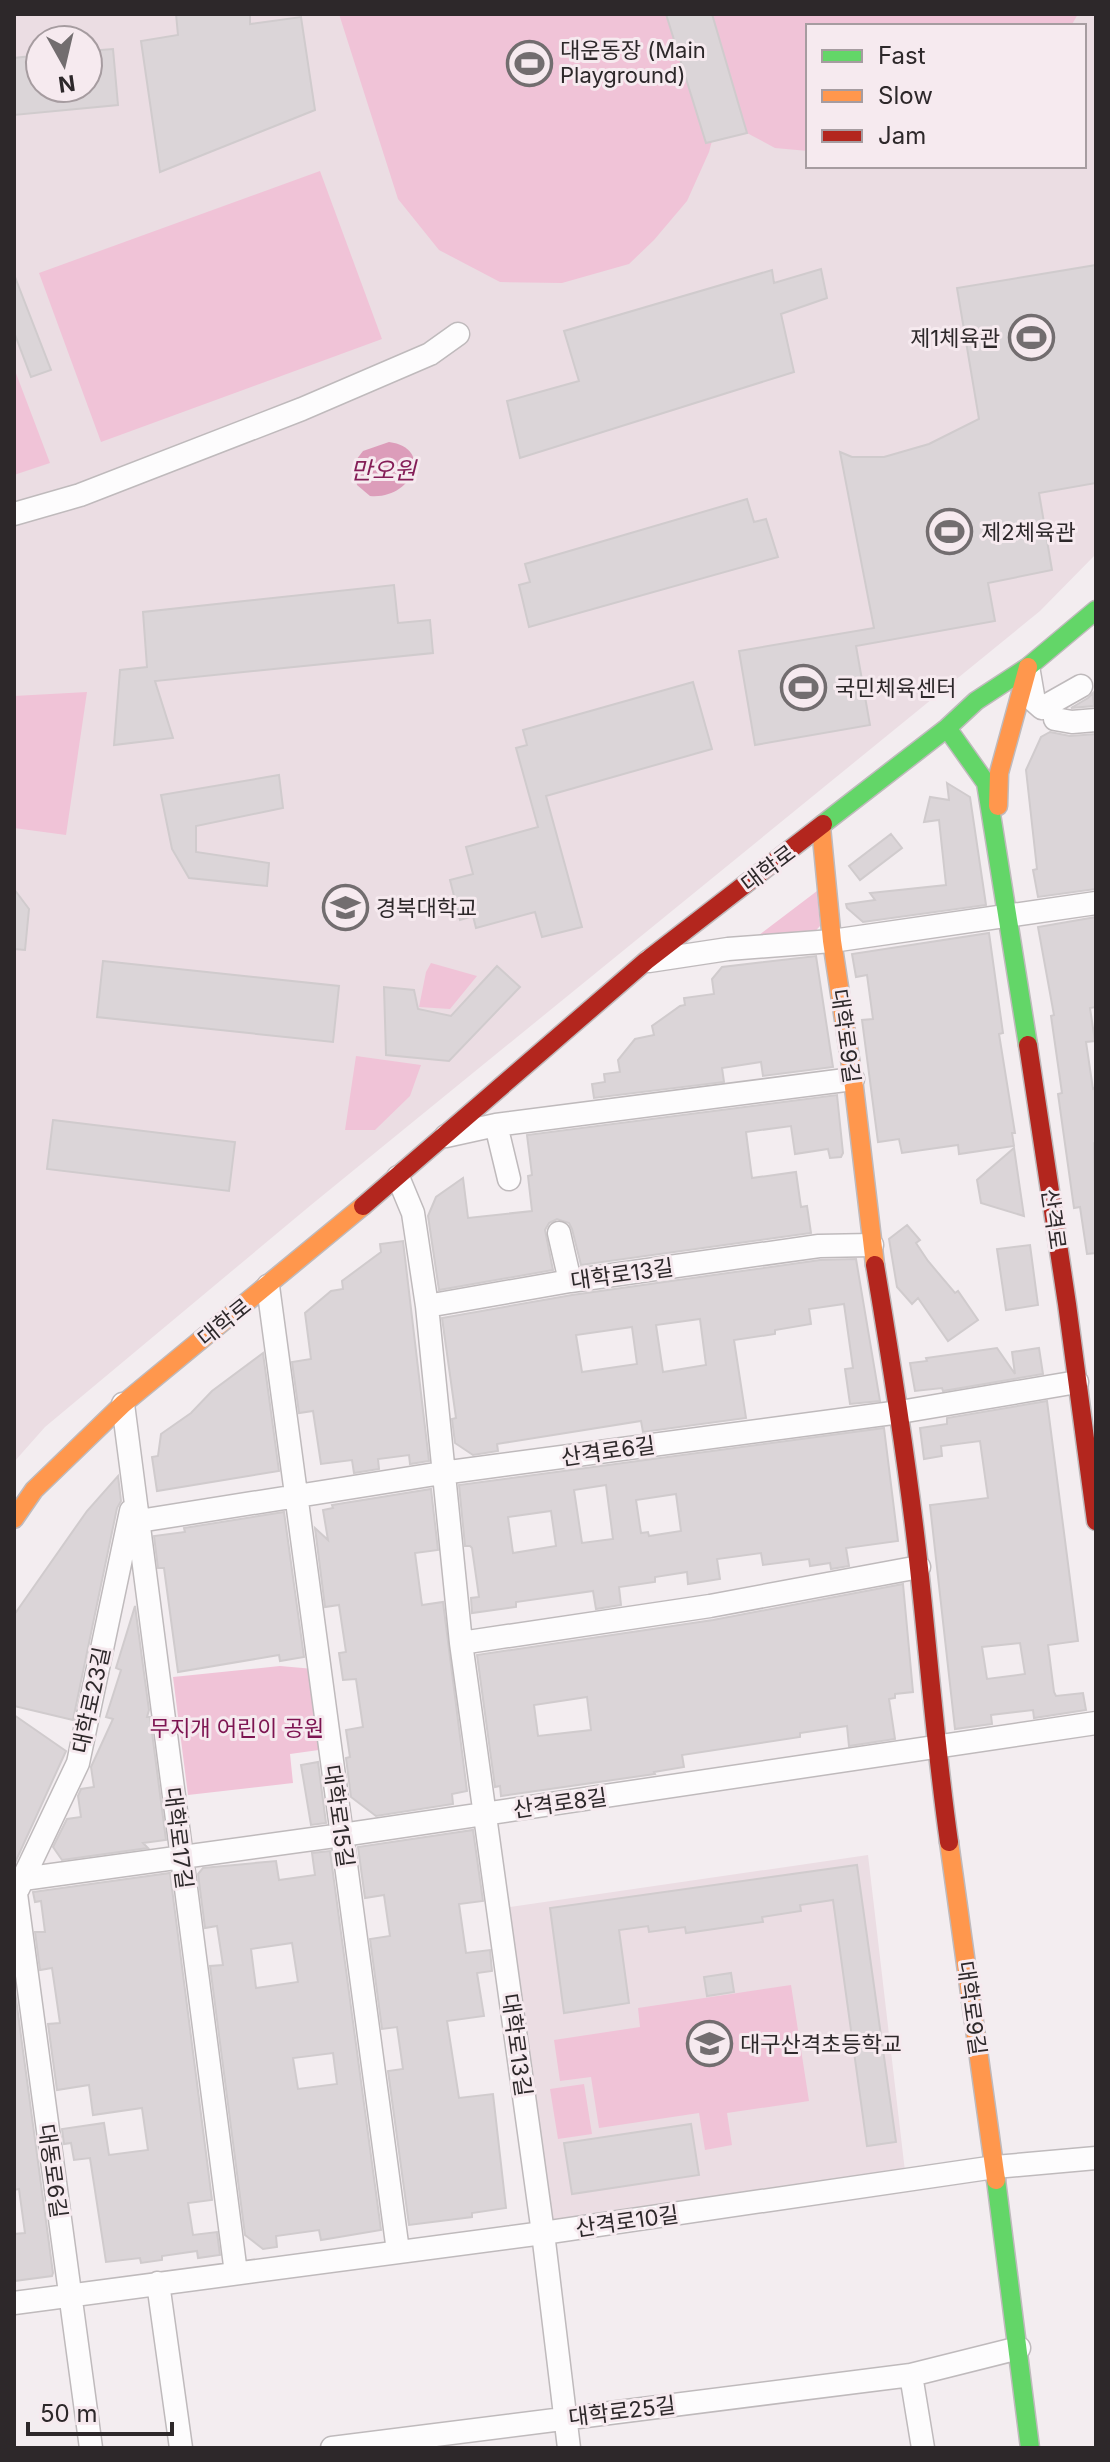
<svg xmlns="http://www.w3.org/2000/svg" width="1110" height="2462" font-family="Inter,'Noto Sans KR',sans-serif">
	<rect width="100%" height="100%" fill="#f3edf0"/>
	<path fill="#ebdde3" fill-rule="evenodd" d="M14,14H1096V554L1040,611L311,1205L45,1427L14,1462ZM808,26H1084V166H808ZM40,40H88V88H40Z
		M868,1855L906,2180L551,2228L510,1907Z"/>
	<path fill="#f0c3d7" d="M339,14H684L717,122L709,152L687,201L654,240L629,264L562,283L500,282L439,250L398,199Z
		M712,14H1078L1071,26H808V151L775,148L747,133Z
		M320,171L382,339L101,442L39,273Z
		M14,368L50,463L14,475Z
		M87,692L66,835L14,828V696Z
		M817,891L820,926L810,937L755,938Z
		M431,963L477,976L450,1009L419,1007L426,972Z
		M356,1056L421,1065L410,1096L375,1130H345Z
		M280,1666L314,1669L326,1749L290,1754L293,1783L188,1795L173,1677Z
		M791,1985L809,2101L727,2113L732,2145L705,2150L699,2113L599,2128L591,2077L560,2081L554,2040L640,2027L638,2008Z
		M584,2084L592,2134L558,2139L550,2089Z"/>
	<path fill="#dc9dba" d="M389,442C435,448 412,500 370,496L357,485L353,464L363,451Z"/>
	<path fill="#dbd5d8" stroke="#d0cbcd" stroke-width="2" fill-rule="evenodd" d="M176,14H250V24L301,17L315,110L160,172L141,41L178,35Z
		M666,14H712L747,133L706,143Z
		M113,49L118,105L14,115V58L40,55V88H88V51Z
		M1096,265V483L1039,493L1052,570L988,583L995,621L856,646L870,725L755,745L739,651L874,628L840,452L852,457H884L929,444L979,419L957,288Z
		M821,269L827,298L781,314L794,372L520,458L507,401L579,381L564,331L772,270L774,283Z
		M15,277L51,370L31,377L14,332Z
		M747,499L754,522L766,519L778,557L529,627L519,585L530,582L525,564Z
		M394,585L398,623L430,620L433,653L155,681L173,738L114,745L120,670L147,667L143,612Z
		M693,682L712,749L546,796L582,927L542,937L535,912L476,928L473,916L460,920L450,880L473,874L466,847L538,827L516,748L527,745L523,730Z
		M1093,693L1094,706L1071,708L1088,698Z
		M1050,732L1070,736L1096,734V889L1038,897L1033,870L1037,869L1026,770L1041,737Z
		M279,775L283,808L196,826V852L269,863L267,886L189,878L172,849L161,795Z
		M947,783L970,797L986,905L863,922L847,908L846,904L875,900L870,893L946,885L939,820L924,822L930,797L949,800Z
		M891,834L902,848L860,880L849,866Z
		M14,889L29,909L25,950L14,949Z
		M1096,917V1007L1090,1008L1095,1041L1086,1042L1093,1089L1096,1088V1142L1094,1143L1096,1253L1087,1254L1080,1207L1074,1208L1058,1094L1062,1093L1051,1016L1054,1015L1038,927Z
		M989,933L1003,1033L999,1034L1015,1133H1012L1014,1146L959,1154L958,1145L902,1153L899,1139L878,1142L862,1020L873,1019L867,975L856,977L852,954Z
		M816,956L833,1067L763,1076L761,1062L722,1068L724,1082L594,1098L592,1084L605,1082L604,1074L620,1072L618,1060L635,1039L654,1035L652,1026L680,1006L685,1005L684,998L714,994L712,979L722,967Z
		M103,961L339,986L333,1042L97,1017Z
		M497,966L520,987L449,1061L386,1055L384,987L414,990L418,1009L451,1016Z
		M837,1095L843,1153L841,1157L830,1158L828,1149L795,1154L791,1126L746,1132L752,1178L796,1172L801,1207L807,1206L811,1233L581,1265L572,1229L569,1223L557,1219L549,1223L545,1230L553,1270L439,1290L428,1216L436,1197L463,1178L468,1218L532,1211L528,1176L532,1175L527,1135Z
		M53,1120L235,1142L229,1191L47,1169Z
		M1014,1148L1024,1216L981,1203L977,1180Z
		M907,1225L920,1240L916,1243L928,1261L955,1293L958,1291L978,1320L948,1341L918,1298L912,1304L897,1287L889,1239Z
		M403,1241L429,1461L410,1464L409,1455L378,1459L379,1469L354,1473L352,1460L321,1464L313,1411L299,1413L292,1362L311,1359L305,1313L331,1291L343,1289L342,1281L381,1252L380,1244Z
		M1030,1245L1038,1305L1006,1310L997,1249Z
		M856,1259L880,1401L850,1404L845,1369L853,1368L844,1304L809,1309L811,1324L775,1330V1334L734,1340L746,1418L643,1432L641,1421L503,1443L497,1444L498,1451L473,1455L455,1443L452,1419L456,1418L442,1318L572,1295L820,1260ZM700,1319L706,1365L663,1372L656,1325ZM632,1327L637,1364L582,1372L576,1335Z
		M997,1348L1015,1374L1012,1352L1039,1348L1043,1374L943,1391L942,1388L915,1391L910,1363L927,1361L926,1358Z
		M263,1353L279,1471L157,1491L152,1457L158,1456L161,1434L191,1413L212,1391Z
		M1047,1401L1078,1641L1048,1645L1054,1692L1056,1696L1083,1693L1086,1710L1034,1718L1033,1710L991,1715L992,1724L955,1729L930,1505L988,1498L980,1441L941,1446L942,1456L924,1459L920,1428L947,1424V1418ZM1020,1643L1025,1674L987,1679L982,1647Z
		M884,1428L898,1541L846,1548L849,1566L831,1569L830,1563L810,1566L809,1559L763,1565L761,1553L717,1559L720,1579L688,1584L687,1572L655,1577V1582L619,1587L621,1605L596,1609L593,1591L516,1602V1607L472,1613L471,1598L479,1597L472,1548L470,1546H465L459,1485ZM606,1485L613,1539L582,1543L574,1490ZM676,1494L681,1531L649,1536L648,1532L641,1533L636,1500ZM551,1511L556,1546L513,1553L508,1517Z
		M118,1476L121,1501L117,1508L73,1720L14,1706V1615L87,1511Z
		M431,1489L438,1550L415,1553L422,1605L443,1602L467,1791L452,1794L453,1804L376,1816L351,1797L346,1758L350,1757L346,1730L363,1727L356,1679L343,1680L339,1653L346,1652L339,1605L325,1607L315,1528L328,1540L323,1510L333,1508L332,1505Z
		M284,1512L304,1657L280,1661L279,1655L178,1672L164,1568H158L154,1536L185,1532L184,1528Z
		M903,1584L913,1692L895,1694V1698L889,1699L895,1739L849,1746L847,1726L800,1733V1737L682,1755L684,1767L654,1772L655,1774L501,1796L500,1786L495,1787L477,1655L713,1620ZM587,1697L591,1730L538,1736L534,1705Z
		M135,1606L149,1710L147,1717H150L166,1840L143,1843L148,1848L62,1860L53,1847L67,1819L81,1817L78,1796L81,1789L94,1787L91,1767L113,1719L106,1717L121,1670L116,1668Z
		M14,1715L66,1751L14,1865Z
		M318,1762L326,1823L311,1825L301,1765Z
		M473,1830L483,1901L459,1904L466,1953L490,1950L492,1971L477,1973L484,2016L447,2021L459,2098L493,2094L506,2208L472,2213V2217L409,2225L388,2071L403,2069L397,2027L382,2029L370,1939L390,1936L384,1895L365,1898L358,1847Z
		M330,1851L381,2230L321,2240L319,2230L276,2236L277,2247L263,2249L245,2235L210,1966L223,1965L217,1926L205,1928L198,1874L203,1868L276,1861L279,1880L315,1875L312,1853ZM292,1943L298,1982L256,1988L251,1949ZM333,2053L337,2084L298,2089L293,2058Z
		M857,1865L896,2142L867,2146L833,1900L800,1905L801,1911L762,1917L763,1922L686,1933L685,1927L649,1932L648,1926L619,1930L629,2003L564,2013L550,1908Z
		M170,1873L212,2200L188,2203L193,2235L217,2232L220,2255L198,2258L197,2251L162,2256V2260L141,2263L140,2258L106,2262L90,2158L74,2160L71,2143L64,2144L62,2129L104,2123L109,2155L148,2150L142,2108L93,2115L89,2085L57,2090L48,2024L60,2023L52,1968L40,1970L35,1932H45L41,1901L35,1902L33,1892Z
		M731,1973L734,1992L707,1996L704,1977Z
		M14,1984L53,2273L52,2276L14,2281V2234L25,2233L19,2189L14,2190Z
		M691,2124L699,2175L572,2194L564,2143Z"/>
	<g fill="none" stroke-linecap="round" stroke-linejoin="round">
		<defs>
			<path id="street" d="M14,514L80,495L302,409L430,354L458,334
				M1029,672L1034,701L1042,708L1081,686
				M1055,719L1072,722L1096,720
				M649,961L728,949L832,941L1096,903
				M496,1125L509,1179
				M446,1136L496,1125L853,1079
				M398,1177L413,1213L427,1306L461,1643L543,2233L569,2448
				M559,1233L570,1281
				M268,1286L398,2251
				M427,1306L570,1281L819,1246L872,1245
				M123,1404L236,2273
				M139,1521L442,1473L900,1412L1077,1382
				M461,1643L710,1606L919,1567
				M23,1879L342,1835L1096,1723
				M18,1889L78,1763L131,1511
				M16,1894L91,2448
				M158,2283L181,2448
				M14,2303L543,2233L995,2167L1096,2158
				M911,2375L923,2448
				M332,2448L911,2375L1019,2348"/>
			<path id="fast" d="M947,728L986,783L1028,1045
				M823,824L947,728L976,701L1028,667L1096,610
				M996,2180L1030,2448"/>
			<path id="slow" d="M998,806L999,773L1028,667
				M821,827L832,941L853,1079L875,1265
				M14,1519L34,1490L123,1404L363,1206
				M949,1842L996,2180"/>
			<path id="jam" d="M1028,1045L1067,1304L1096,1521
				M363,1206L646,961L823,824
				M875,1265C892,1366 908,1466 919,1568C929,1660 936,1751 949,1842"/>
		</defs>
		<use href="#street" stroke="#bfbabc" stroke-width="25"/>
		<use href="#fast" stroke="#bfbabc" stroke-width="21"/>
		<use href="#slow" stroke="#bfbabc" stroke-width="21"/>
		<use href="#jam" stroke="#bfbabc" stroke-width="21"/>
		<use href="#street" stroke="#fdfcfd" stroke-width="22"/>
		<use href="#fast" stroke="#63d668" stroke-width="18"/>
		<use href="#slow" stroke="#ff974d" stroke-width="18"/>
		<use href="#jam" stroke="#b3261e" stroke-width="18"/>
	</g>
	<defs>
		<symbol id="stadium-ring" viewBox="-11 -11 22 22"><circle r="9.5" fill="#f6eaef" stroke="#726d6f" stroke-width="1.5"/><path d="M0-5a6.5 5 0 1 0 0 10a6.5 5 0 1 0 0-10ZM-3.5-1.8h7v3.6h-7Z" fill="#726d6f"/></symbol>
		<symbol id="university-ring" viewBox="-11 -11 22 22"><circle r="9.5" fill="#f6eaef" stroke="#726d6f" stroke-width="1.5"/><path d="M0-5L7-2L0 1L-7-2ZM-4 1L0 2.5L4 1V4Q0 6-4 4Z" fill="#726d6f"/></symbol>
		<symbol id="school-ring" viewBox="-11 -11 22 22"><circle r="9.5" fill="#f6eaef" stroke="#726d6f" stroke-width="1.5"/><path d="M0-5L7-2L0 1L-7-2ZM-4 1L0 2.5L4 1V4Q0 6-4 4Z" fill="#726d6f"/></symbol>
	</defs>
	<g fill-rule="evenodd">
		<use href="#stadium-ring" x="504" y="38" width="51" height="51"/>
		<use href="#stadium-ring" x="1006" y="312" width="51" height="51"/>
		<use href="#stadium-ring" x="924" y="506" width="51" height="51"/>
		<use href="#stadium-ring" x="778" y="662" width="51" height="51"/>
		<use href="#university-ring" x="320" y="882" width="51" height="51"/>
		<use href="#school-ring" x="684" y="2018" width="51" height="51"/>
	</g>
	<g text-anchor="middle" stroke-width="6" stroke-linejoin="round" paint-order="stroke">
		<g font-size="22" fill="#2d282a" stroke="#f6eaef" text-anchor="start">
			<text x="560" y="58">대운동장 (Main<tspan x="560" dy="25">Playground)</tspan></text>
			<text x="1000" y="346" text-anchor="end">제1체육관</text>
			<text x="981" y="540">제2체육관</text>
			<text x="835" y="696">국민체육센터</text>
			<text x="376" y="916">경북대학교</text>
			<text x="740" y="2052">대구산격초등학교</text>
		</g>
		<g font-size="22" fill="#2d282a" stroke="#f6eaef">
			<text transform="translate(768 868) rotate(-37)" y="8">대학로</text>
			<text transform="translate(846 1036) rotate(82)" y="8">대학로9길</text>
			<text transform="translate(1054 1219) rotate(82)" y="8">산격로</text>
			<text transform="translate(622 1274) rotate(-8)" y="8">대학로13길</text>
			<text transform="translate(224 1322) rotate(-39)" y="8">대학로</text>
			<text transform="translate(608 1451) rotate(-8)" y="8">산격로6길</text>
			<text transform="translate(91 1700) rotate(-78)" y="8">대학로23길</text>
			<text transform="translate(560 1803) rotate(-8)" y="8">산격로8길</text>
			<text transform="translate(339 1816) rotate(82)" y="8">대학로15길</text>
			<text transform="translate(179 1838) rotate(83)" y="8">대학로17길</text>
			<text transform="translate(972 2008) rotate(82)" y="8">대학로9길</text>
			<text transform="translate(517 2045) rotate(82)" y="8">대학로13길</text>
			<text transform="translate(53 2171) rotate(82)" y="8">대동로6길</text>
			<text transform="translate(627 2221) rotate(-8)" y="8">산격로10길</text>
			<text transform="translate(622 2411) rotate(-7)" y="8">대학로25길</text>
		</g>
		<g font-size="22" fill="#7d1451" stroke="#f6eaef">
			<text x="237" y="1736">무지개 어린이 공원</text>
		</g>
		<g font-size="24" font-style="italic" fill="#841d57" stroke="#f6eaef">
			<text x="383" y="479">만오원</text>
		</g>
	</g>
	<rect width="1110" height="2462" fill="none" stroke="#2d282a" stroke-width="32"/>
	<rect x="806" y="24" width="280" height="144" fill="#f6eaef" stroke="#a69ca0" stroke-width="2"/>
	<rect x="822" y="50" width="40" height="12" fill="#63d668" stroke="#a69ca0" stroke-width="2"/>
	<text x="878" y="64" font-size="24" fill="#2d282a">Fast</text>
	<rect x="822" y="90" width="40" height="12" fill="#ff974d" stroke="#a69ca0" stroke-width="2"/>
	<text x="878" y="104" font-size="24" fill="#2d282a">Slow</text>
	<rect x="822" y="130" width="40" height="12" fill="#b3261e" stroke="#a69ca0" stroke-width="2"/>
	<text x="878" y="144" font-size="24" fill="#2d282a">Jam</text>
	<g transform="translate(64 64) rotate(172)"><circle r="38" fill="#f6eaef" stroke="#a69ca0" stroke-width="2"/>
	<path d="M0-6L14 30L0 20L-14 30Z" fill="#726d6f"/>
	<text y="-12" font-size="22" font-weight="bold" text-anchor="middle" fill="#2d282a">N</text>
	</g>
	<path d="M28 2422v12h144v-12" fill="none" stroke="#2d282a" stroke-width="4"/>
	<text x="40" y="2422" font-size="24" fill="#2d282a" stroke="#f6eaef" stroke-width="6" paint-order="stroke">50 m</text>
</svg>
